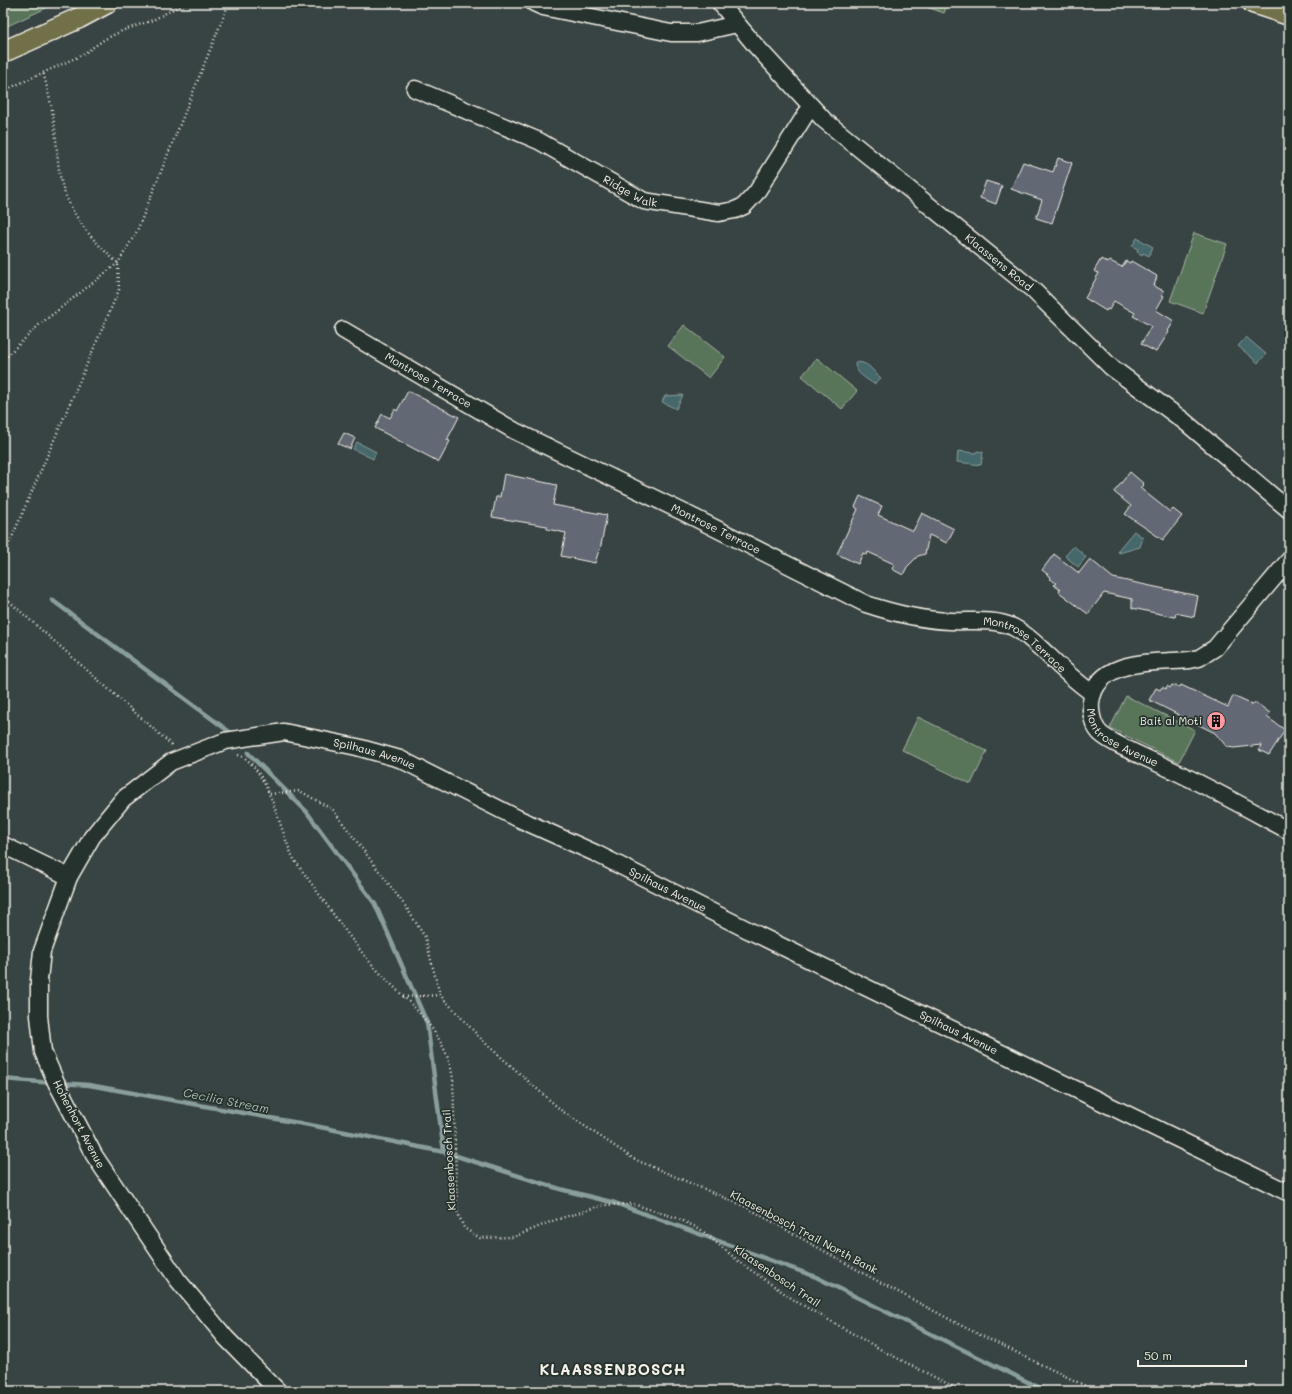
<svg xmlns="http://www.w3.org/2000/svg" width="1292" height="1394" font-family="Mali,sans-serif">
	<rect width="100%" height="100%" fill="#384343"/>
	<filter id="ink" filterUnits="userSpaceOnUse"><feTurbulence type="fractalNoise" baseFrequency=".025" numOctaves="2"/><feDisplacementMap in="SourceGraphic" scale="8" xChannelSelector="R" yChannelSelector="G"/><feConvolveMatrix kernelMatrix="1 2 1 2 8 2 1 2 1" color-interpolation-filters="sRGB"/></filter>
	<g filter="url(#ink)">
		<path fill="#59745a" stroke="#a6b2a1" d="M3,3H57L3,28Z
			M915,3H948L944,13Z
			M1194,233L1227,244L1203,313L1170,301Z
			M684,325L725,357L709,378L668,346Z
			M817,358L857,391L842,409L802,376Z
			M1126,696L1195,730L1179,762L1110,728Z
			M918,717L987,751L971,784L902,750Z"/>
		<path fill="#44676a" stroke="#8a9e9c" d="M1137,238L1153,247L1149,256L1143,253L1142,255L1137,252L1138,249L1132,246Z
			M1246,337L1266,354L1258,363L1238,346Z
			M855,362C870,362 872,371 881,378L874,384C867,379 854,373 855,362Z
			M683,395L676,409L662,402L665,396Z
			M357,442L376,452L373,459L353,449Z
			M958,451L976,453L977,451L983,452L981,465L957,462Z
			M1134,531L1143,538L1140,547L1119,553L1118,550Z
			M1074,546L1086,557L1078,567L1065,556Z"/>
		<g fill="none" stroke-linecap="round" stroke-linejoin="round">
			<path stroke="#8a9e9c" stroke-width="4.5" d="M52,600L231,733
				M248,753L306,811L375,904L427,1023L444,1152L560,1189L615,1203L816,1277L1046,1391
				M3,1079L53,1083
				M61,1083L89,1085L315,1126L444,1152"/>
		</g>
		<path fill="#636875" stroke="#f4f1e8" d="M1058,158L1072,163L1052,223L1036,218L1042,200L1011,189L1023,162L1053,172Z
			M986,181L1002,186L996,204L980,198Z
			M1101,259L1108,263L1110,261L1122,267L1126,261L1130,263L1131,261L1157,276L1154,286L1164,291L1162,295L1164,296L1156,310L1174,321L1168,331L1169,332L1156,352L1141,344L1151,326L1133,316L1135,313L1114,301L1109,310L1107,309L1106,311L1085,298L1099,273L1094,271Z
			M408,391L459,417L447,440L450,441L439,462L375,428L382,414L390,418L395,409L397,411Z
			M344,433L355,438L350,449L338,444Z
			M1130,472L1144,484L1140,488L1170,512L1173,509L1182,516L1163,540L1125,514L1131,506L1114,492Z
			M504,474L557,485L553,505L607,515L600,550H599L595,563L561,556L566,533L547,529V526L492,517L496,497H500Z
			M860,496L882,506L878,515L913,531L922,513L954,529L947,543L929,535L925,554L918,556L907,567L903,575L892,569L894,564L868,552L867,555L863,553L858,564L837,554L858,509L855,507Z
			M1054,554L1079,573L1090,559L1113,578L1198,596L1194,617L1176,613L1175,617L1132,608V599L1104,593L1088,614L1059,592L1060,590L1054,585L1056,583L1050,579L1051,577L1042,570Z
			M1172,685L1180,687L1181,685L1228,707L1233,696L1253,705L1255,702L1270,713L1267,717L1285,730L1269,755L1259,750L1261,745L1234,748L1227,747L1215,733L1149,700L1156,688L1160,690L1162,687L1166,689L1167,686L1170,688Z"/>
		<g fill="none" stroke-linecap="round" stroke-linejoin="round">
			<defs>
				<g id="minor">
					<path d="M534,3L543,7L671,33H697L737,24"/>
					<path id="s1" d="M720,3L755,45L824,120L1033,290L1111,367L1184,421L1289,510"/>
					<path id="s2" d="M415,89L539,141L644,201L719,213L735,210L744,206L756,193L811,106"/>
					<path id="s3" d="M343,330L515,431L687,514L866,604C893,613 922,620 950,621C972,622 993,618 1013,627C1027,634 1038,646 1049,656C1063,670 1077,682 1093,694"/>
					<path id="s4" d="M1289,560L1215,648L1199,658L1190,660C1157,663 1097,657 1091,702C1090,712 1093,726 1100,733C1111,744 1154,761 1170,769C1211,788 1250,810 1289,831"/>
					<path d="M3,845L69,877"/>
					<path id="s5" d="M278,1391L226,1338L177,1279L94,1155L56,1082L43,1052L39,1016V980L42,951L69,877L92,837L123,799L171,762L225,741L284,732L357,747L400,759L517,818L595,853L748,930L1289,1193"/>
				</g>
				<path id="major" d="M1253,3L1289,15
					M3,52L79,18L107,3"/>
			</defs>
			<use href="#minor" stroke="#f4f1e8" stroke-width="19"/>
			<use href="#major" stroke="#f4f1e8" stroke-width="23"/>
			<path stroke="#f4f1e8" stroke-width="2.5" stroke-dasharray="1 3" stroke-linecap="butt" d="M3,91L82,55L105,39L124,30L153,20L185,3
				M3,363L9,354L39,325L118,263L137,231L229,3
				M3,558L119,290L118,263C96,244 77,223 66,196C58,178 58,158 56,139C54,116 49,94 43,72
				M3,596L173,746
				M238,755C269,765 280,835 295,861C318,892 340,925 364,955C397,996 445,1023 453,1079L457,1211L464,1228L480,1238L514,1237L555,1220L604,1205L633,1204L677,1218L700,1229L742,1264L797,1302L887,1353L962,1391
				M270,794L300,791L333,810L406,907L425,937L440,995
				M403,997L440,995L484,1042L562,1111L634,1159L746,1207L872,1278L966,1328L1096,1391"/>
			<use href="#minor" stroke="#26332d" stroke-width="16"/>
			<use href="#major" stroke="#726f4a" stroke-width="20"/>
		</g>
	</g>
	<defs>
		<symbol id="building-disc" viewBox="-11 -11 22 22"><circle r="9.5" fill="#ff9aa2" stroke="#26332d"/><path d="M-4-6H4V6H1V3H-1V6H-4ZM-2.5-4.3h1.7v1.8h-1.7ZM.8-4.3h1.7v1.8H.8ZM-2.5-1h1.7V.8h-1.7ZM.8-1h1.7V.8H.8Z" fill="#111"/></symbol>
	</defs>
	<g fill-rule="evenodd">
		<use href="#building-disc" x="1205" y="710" width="22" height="22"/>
	</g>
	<g text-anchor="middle" stroke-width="3.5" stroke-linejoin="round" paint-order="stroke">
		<g font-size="11" fill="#f4f1e8" stroke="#26332d">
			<text dy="4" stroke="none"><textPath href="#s2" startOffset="239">Ridge Walk</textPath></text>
			<text dy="4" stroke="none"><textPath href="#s1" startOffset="382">Klaassens Road</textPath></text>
			<text dy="4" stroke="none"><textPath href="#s3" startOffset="99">Montrose Terrace</textPath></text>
			<text dy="4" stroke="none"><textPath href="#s3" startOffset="423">Montrose Terrace</textPath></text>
			<text dy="4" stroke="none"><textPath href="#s3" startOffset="759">Montrose Terrace</textPath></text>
			<text dy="4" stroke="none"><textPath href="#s4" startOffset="313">Montrose Avenue</textPath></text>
			<text dy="4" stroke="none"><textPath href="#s5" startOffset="962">Spilhaus Avenue</textPath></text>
			<text dy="4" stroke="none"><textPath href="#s5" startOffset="1286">Spilhaus Avenue</textPath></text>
			<text dy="4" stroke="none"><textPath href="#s5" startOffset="1610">Spilhaus Avenue</textPath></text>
			<text transform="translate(79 1124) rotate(62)" y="4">Hohenhort Avenue</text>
			<text transform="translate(449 1160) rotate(-93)" y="4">Klaasenbosch Trail</text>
			<text transform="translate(804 1232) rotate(28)" y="4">Klaasenbosch Trail North Bank</text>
			<text transform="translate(777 1276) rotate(34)" y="4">Klaasenbosch Trail</text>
		</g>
		<g font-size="11" fill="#f4f1e8" stroke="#26332d" text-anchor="end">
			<text x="1202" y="725">Bait al Moti</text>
		</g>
		<g font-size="12" font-style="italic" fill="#aebab6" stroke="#26332d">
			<text transform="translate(226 1101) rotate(11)" y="4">Cecilia Stream</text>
		</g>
		<g font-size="15" font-weight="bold" letter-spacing="1" fill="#f4f1e8" stroke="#26332d">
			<text x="613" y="1375">KLAASSENBOSCH</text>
		</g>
	</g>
	<rect width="1292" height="1394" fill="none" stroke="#26332d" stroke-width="16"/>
	<rect x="8" y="8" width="1276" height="1378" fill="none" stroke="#f4f1e8" stroke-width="1.5" filter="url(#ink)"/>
	<path d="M1138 1360v6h108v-6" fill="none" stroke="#f4f1e8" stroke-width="2"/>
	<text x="1144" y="1360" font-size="12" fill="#f4f1e8" stroke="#26332d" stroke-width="3" paint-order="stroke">50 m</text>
</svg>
